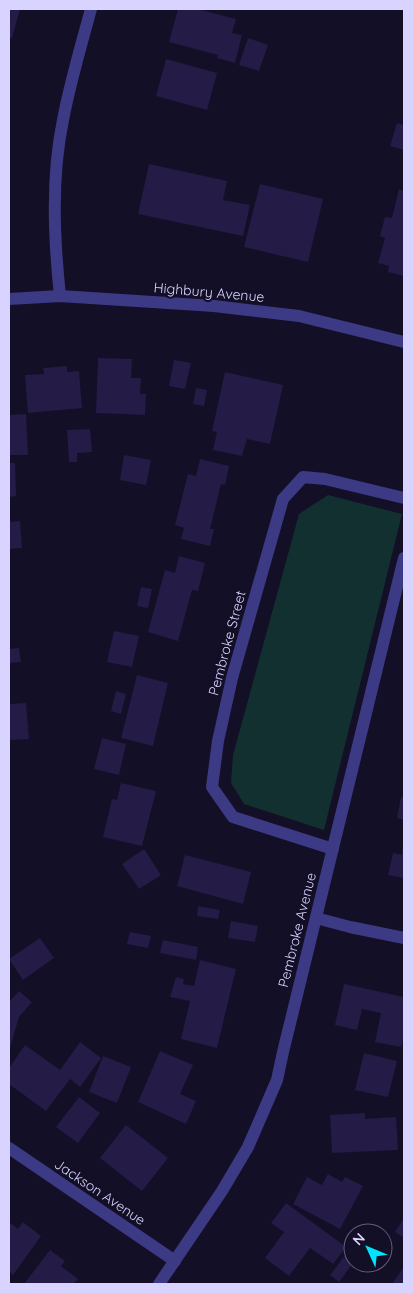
<svg xmlns="http://www.w3.org/2000/svg" width="413" height="1293" font-family="Quicksand,sans-serif">
	<rect width="100%" height="100%" fill="#130f26"/>
	<path fill="#12302f" d="M328,495L402,514L324,830L244,804L231,783L233,755L299,514Z"/>
	<path fill="#241b47" d="M9,9H20L12,38L9,37Z
		M178,9H197L236,19L232,33L242,35L235,63L217,58L218,55L169,42Z
		M248,38L268,45L259,71L239,65Z
		M166,59L217,73L207,110L156,96Z
		M397,123L404,125V150L390,146Z
		M149,164L227,181L223,200L250,205L243,236L138,214Z
		M260,184L323,199L308,262L244,247Z
		M399,189L404,191V276L388,272L389,266L378,263L385,238L380,236L385,217L392,218Z
		M98,358L132,359L131,378H141L140,394H146L145,415L96,413Z
		M174,360L191,363L185,389L169,386Z
		M67,366V372L79,371L82,408L28,413L25,375L44,374L43,368Z
		M225,372L283,385L270,444L247,439L242,456L213,450L217,432L212,431Z
		M196,388L207,390L204,406L193,404Z
		M26,414L28,455H9V415Z
		M90,429L92,452L77,453V462H69L67,430Z
		M124,455L151,460L146,485L120,480Z
		M200,459L229,466L225,485L221,484L210,529H214L210,546L181,539L184,528L175,525L188,474L196,476Z
		M9,463H15L16,496L9,497Z
		M20,521L22,548L9,549V522Z
		M179,556L205,563L198,591L192,590L178,641L148,632L165,570L175,573Z
		M141,587L152,589L148,608L137,606Z
		M114,631L139,636L132,667L107,662Z
		M19,648L21,662L9,663V649Z
		M137,675L168,683L153,746L121,738Z
		M116,691L126,694L121,714L111,711Z
		M26,703L29,739L9,740V704Z
		M102,738L126,744L119,775L94,769Z
		M121,783L156,791L142,846L103,837L112,799L117,800Z
		M401,797H404V820L397,818Z
		M403,846L404,878L388,875L393,853L402,855Z
		M144,849L161,875L139,889L122,864Z
		M185,855L251,872L243,904L177,886Z
		M198,906L220,910L218,919L197,916Z
		M231,921L258,926L255,942L228,938Z
		M130,932L151,936L148,948L127,944Z
		M40,938L54,958L23,980L9,959Z
		M163,940L198,947L196,960L160,953Z
		M200,960L236,969L217,1048L181,1039L190,1001L170,997L176,977L184,979L183,984L194,986Z
		M344,984L404,997V1035L401,1047L375,1042L381,1013L362,1009L357,1030L335,1025Z
		M19,991L32,1002L19,1017L9,1051V1002Z
		M80,1042L101,1058L80,1087L70,1079L46,1111L9,1084V1068L25,1045L60,1070Z
		M160,1051L193,1065L180,1094L196,1101L186,1124L138,1102Z
		M364,1053L397,1061L388,1097L355,1090Z
		M103,1056L131,1067L117,1103L89,1092Z
		M79,1097L100,1113L78,1143L56,1127Z
		M365,1113V1119L396,1117L398,1150L332,1153L330,1115Z
		M126,1125L168,1158L142,1191L100,1158Z
		M328,1174L342,1182L345,1177L363,1186L340,1229L293,1204L307,1177L322,1185Z
		M286,1203L346,1247L333,1264L310,1248L289,1276L265,1258L284,1232L271,1223Z
		M404,1218V1238L395,1232Z
		M9,1222L18,1229L23,1222L41,1236L13,1275L9,1271Z
		M50,1250L65,1261L61,1266L78,1279L73,1284H24Z
		M349,1250L353,1253V1263L339,1282L330,1275Z
		M404,1267V1284H392Z"/>
	<g fill="none" stroke-linecap="round" stroke-linejoin="round">
		<path stroke="#3d3a85" stroke-width="12" d="M333,849L233,817L212,787L218,741L232,678L283,499L303,477L325,479L404,498
			M316,918L350,927L404,938
			M9,1148L175,1261"/>
		<path stroke="#3d3a85" stroke-width="12" d="M60,296C54,238 51,178 63,120C70,83 81,46 91,9
			M9,299L60,296L214,306L299,316L404,342
			M159,1284L222,1191L248,1147L277,1080L283,1052L404,558"/>
	</g>
	<g text-anchor="middle" stroke-width="4.5" stroke-linejoin="round" paint-order="stroke">
		<g font-size="14" fill="#d9d4ff" stroke="#130f26">
			<text transform="translate(209 292) rotate(5)" y="5">Highbury Avenue</text>
			<text transform="translate(227 643) rotate(-75)" y="5">Pembroke Street</text>
			<text transform="translate(297 930) rotate(-76)" y="5">Pembroke Avenue</text>
			<text transform="translate(100 1192) rotate(34)" y="5">Jackson Avenue</text>
		</g>
	</g>
	<rect width="413" height="1293" fill="none" stroke="#d9d4ff" stroke-width="20"/>
	<g transform="translate(368 1248) rotate(314)"><circle r="24" fill="#130f26" stroke="#625e7d"/>
	<path d="M0-4L9 19L0 12L-9 19Z" fill="#00e5ff"/>
	<text y="-8" font-size="14" font-weight="bold" text-anchor="middle" fill="#d9d4ff">N</text>
	</g>
</svg>
